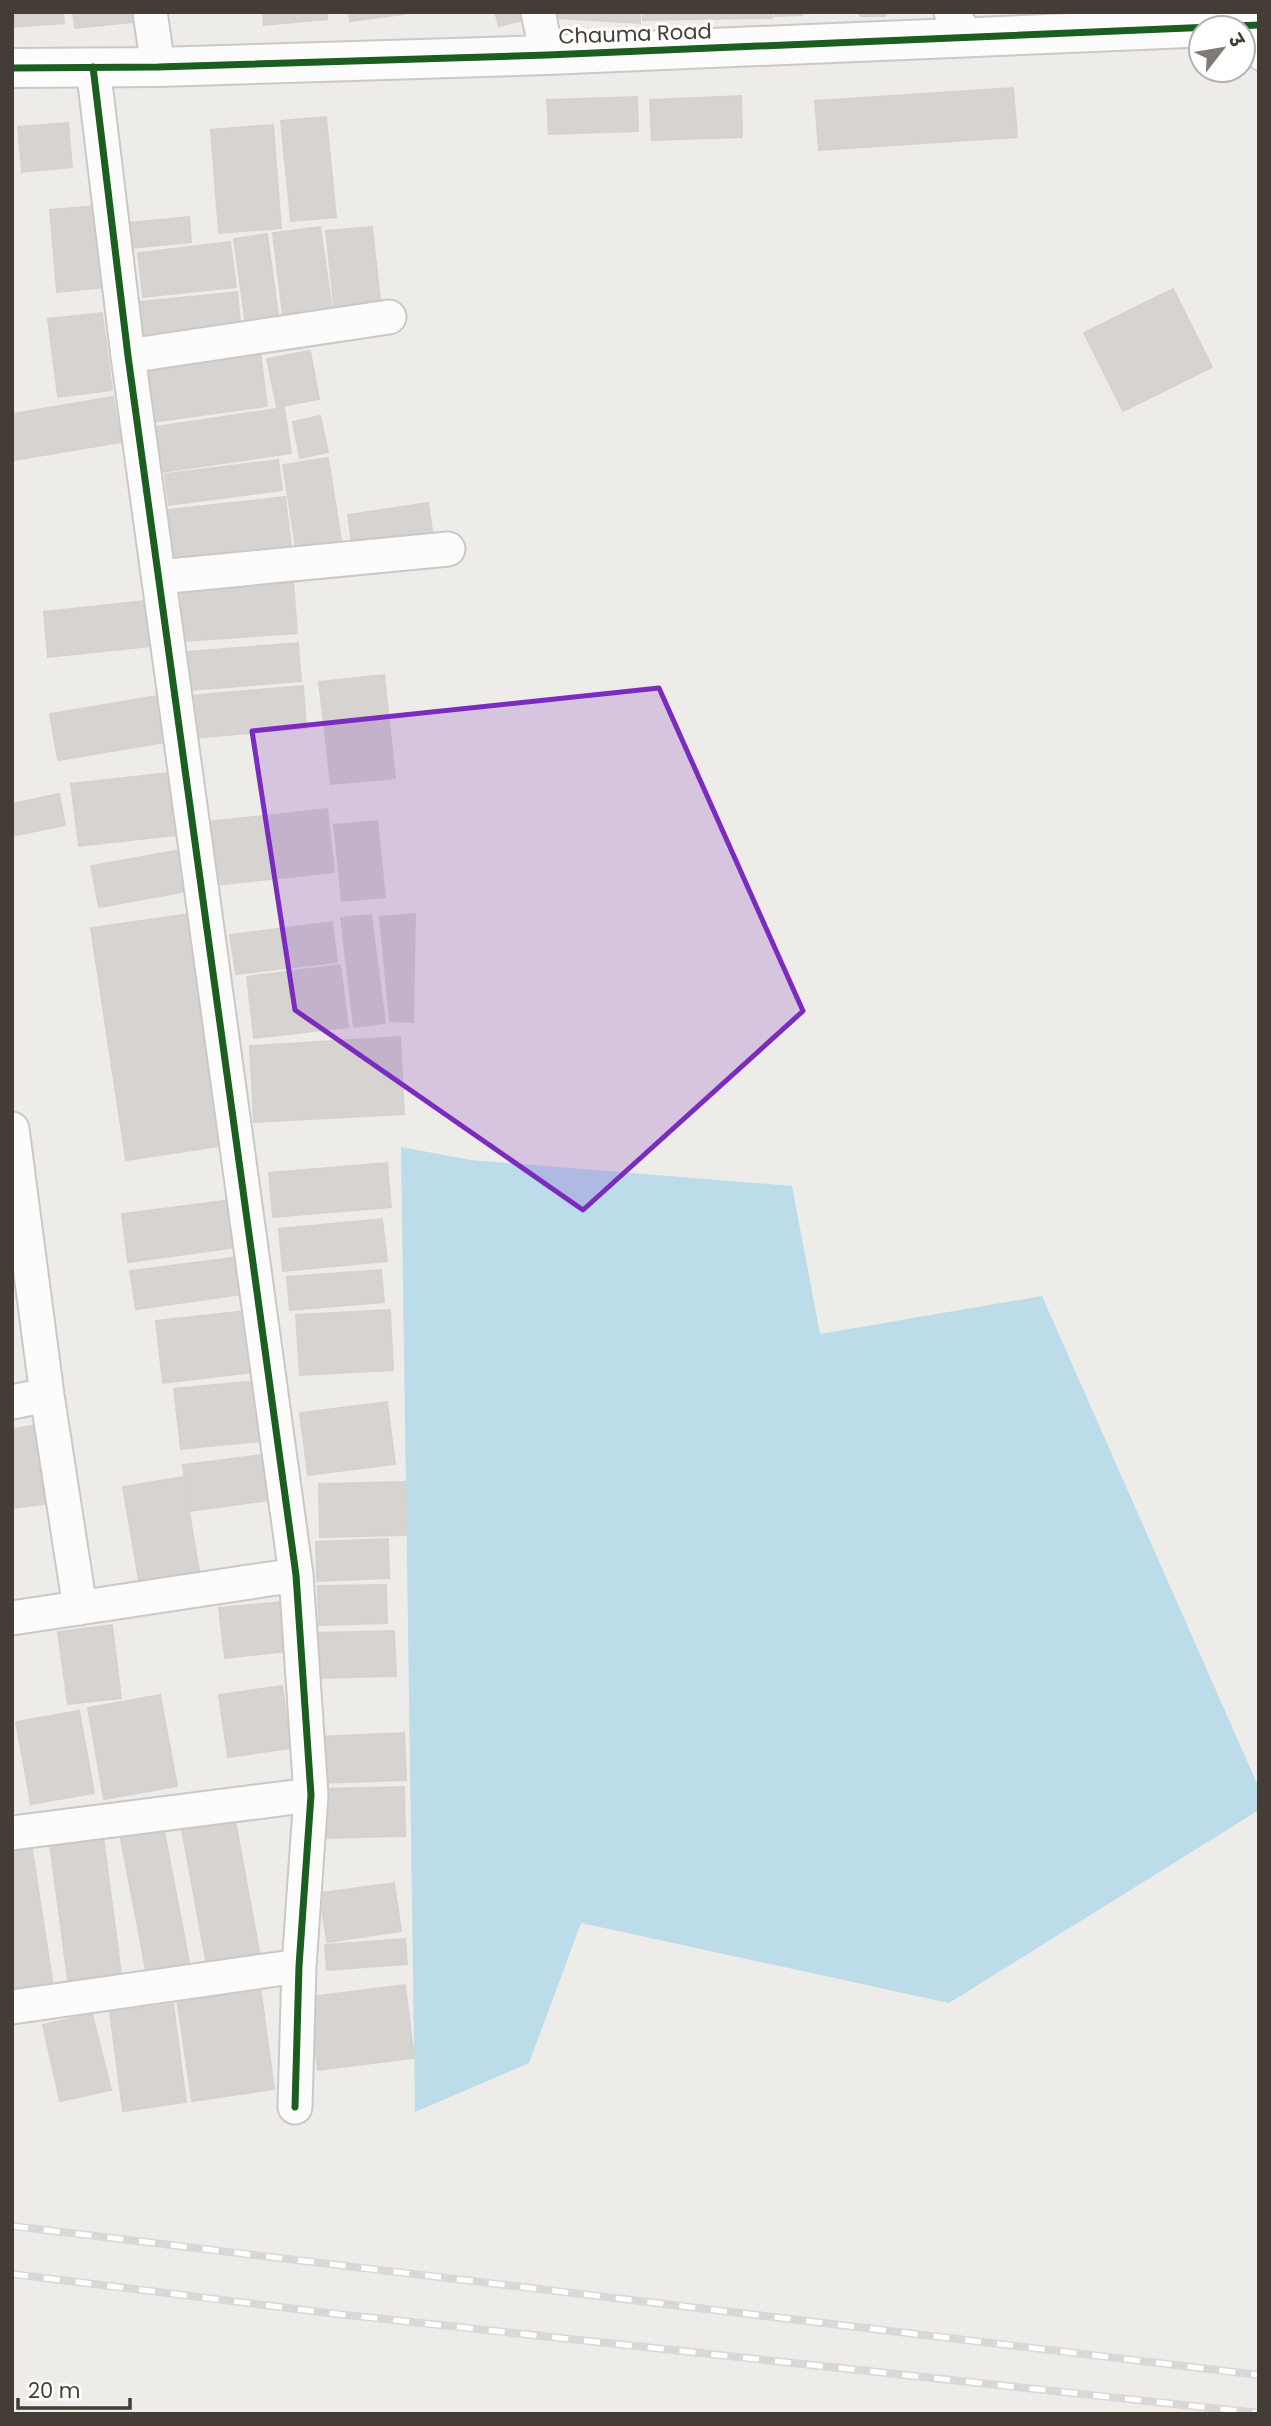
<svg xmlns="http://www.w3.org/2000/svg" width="1271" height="2426" font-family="Poppins,'Noto Sans Devanagari',sans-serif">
	<rect width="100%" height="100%" fill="#eeece9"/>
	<path fill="#bcdcea" d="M401,1147L471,1160L792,1186L820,1334L1042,1296L1259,1788V1810L949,2003L581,1923L529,2063L415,2112Z"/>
	<path fill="#d6d3d0" stroke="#d6d3cf" stroke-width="2" d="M13,12H63L64,23L14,27Z
		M73,12H131L132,22L75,28Z
		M263,12H327V19L264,25Z
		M349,12H403V14L350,21Z
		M495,12H526L528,19L499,26Z
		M555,12H640V23L555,18Z
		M643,12H772V18L643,20Z
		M775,12H801L802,15L775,16Z
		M860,12H886L885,16H860Z
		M1013,88L1017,137L819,150L815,101Z
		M741,96L742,137L652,140L650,100Z
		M637,97L638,131L549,134L547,100Z
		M326,117L336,217L291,221L281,121Z
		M68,123L72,167L22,172L18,127Z
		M273,125L281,228L219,233L211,130Z
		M98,206L105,287L57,292L50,210Z
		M189,217L191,242L131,248L129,223Z
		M320,227L333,317L284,323L273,233Z
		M372,227L381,309L335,314L326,231Z
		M267,234L279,322L246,326L234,239Z
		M230,242L236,287L143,297L138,253Z
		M1173,289L1212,367L1123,411L1084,333Z
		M237,292L241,331L145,341L141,302Z
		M102,313L112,390L58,397L48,319Z
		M310,351L319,399L277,407L267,359Z
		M260,352L267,406L151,422L144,368Z
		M113,397L121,442L14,460L12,414Z
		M284,408L291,453L161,472L155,427Z
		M320,416L328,452L300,458L293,422Z
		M328,458L341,540L296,547L283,465Z
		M278,460L282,490L169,505L165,474Z
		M285,497L292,555L176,568L169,510Z
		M428,503L433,537L353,550L348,515Z
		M293,581L297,633L185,641L181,590Z
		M154,600L160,645L48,657L44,612Z
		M298,643L301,681L190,690L187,652Z
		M384,675L395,778L331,784L319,682Z
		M303,686L306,728L192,738L189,696Z
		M164,695L172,741L58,760L50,714Z
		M177,772L184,834L79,846L71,784Z
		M59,794L65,825L12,836V804Z
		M327,809L334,872L216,885L208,822Z
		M377,821L385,897L342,901L334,825Z
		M192,848L199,889L99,907L91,866Z
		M198,913L233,1144L126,1160L91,928Z
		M415,914L413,1022L390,1021L380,917Z
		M371,915L385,1023L354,1027L341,918Z
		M332,922L337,962L236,974L230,935Z
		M340,965L348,1027L254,1038L247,977Z
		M400,1037L404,1114L254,1122L250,1046Z
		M387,1163L391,1207L273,1217L269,1173Z
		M238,1199L245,1246L128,1262L122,1214Z
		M382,1219L387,1261L283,1271L279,1229Z
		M246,1256L251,1293L136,1309L130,1271Z
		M381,1270L384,1302L290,1310L287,1277Z
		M254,1310L262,1371L163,1383L156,1321Z
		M390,1310L393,1370L300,1375L296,1315Z
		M267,1380L272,1440L181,1449L174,1389Z
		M387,1402L395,1464L308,1475L300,1413Z
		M39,1425L50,1503L12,1508V1429Z
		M270,1454L277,1499L189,1511L183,1465Z
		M183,1477L202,1588L142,1598L123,1487Z
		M405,1482L406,1535L320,1537L319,1484Z
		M388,1539L389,1578L317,1581L316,1542Z
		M386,1585L387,1623L319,1625L318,1586Z
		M282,1602L287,1651L225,1658L219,1608Z
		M112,1625L121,1698L68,1704L58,1632Z
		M394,1631L396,1676L312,1678L311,1633Z
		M282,1686L291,1748L228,1757L219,1695Z
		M160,1695L177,1786L104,1799L88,1708Z
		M79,1711L94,1793L31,1804L16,1722Z
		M404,1733L406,1780L319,1783L317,1737Z
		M404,1787L405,1836L321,1838L320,1789Z
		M234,1814L261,1962L208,1971L181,1824Z
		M163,1826L190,1967L147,1975L120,1834Z
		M103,1837L122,1981L69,1988L50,1844Z
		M31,1843L53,1986L12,1992V1846Z
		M394,1883L401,1931L327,1942L320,1893Z
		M405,1939L407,1964L327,1970L325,1945Z
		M405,1985L414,2058L318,2070L309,1997Z
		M260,1986L274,2089L192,2101L177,1998Z
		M173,2004L186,2102L123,2111L110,2012Z
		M92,2014L111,2090L60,2101L43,2025Z"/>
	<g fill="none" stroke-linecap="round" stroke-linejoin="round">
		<defs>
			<path id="service" d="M1250,25L1259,61"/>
			<path id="minor" d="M150,12L158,67
				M538,12L547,55
				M951,12L968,38
				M93,67L128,356L296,1575L311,1795L299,1966L295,2107
				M128,356L389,317
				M159,577L448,549
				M12,1129L47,1395L80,1608
				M12,1402L47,1395
				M12,1618L296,1575
				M12,1833L311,1795
				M12,2007L299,1966"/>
			<path id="tertiary" d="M12,68L158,67L547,55L1259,25"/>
		</defs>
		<use href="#service" stroke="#cbc8c5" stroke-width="21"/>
		<use href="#minor" stroke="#cbc8c5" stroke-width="37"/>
		<use href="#tertiary" stroke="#cbc8c5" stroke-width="42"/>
		<use href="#service" stroke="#fcfcfc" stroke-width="18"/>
		<use href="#minor" stroke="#fcfcfc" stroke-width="33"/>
		<use href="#tertiary" stroke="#fcfcfc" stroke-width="38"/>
		<defs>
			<path id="rail" d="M12,2226L1259,2375
				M12,2274L337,2314L1259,2413"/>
		</defs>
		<use href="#rail" stroke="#d9d8d8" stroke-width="8"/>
		<use href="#rail" stroke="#fff" stroke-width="5" stroke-dasharray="16" stroke-linecap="butt"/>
		<defs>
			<path id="cycleway" d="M93,67L128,356L296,1575L311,1795L299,1966L295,2107
				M12,68L158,67L547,55L1259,25"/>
		</defs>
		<use href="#cycleway" stroke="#fff" stroke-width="11"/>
		<use href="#cycleway" stroke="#1b5e20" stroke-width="7"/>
	</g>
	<path fill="#7b2cbf" fill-opacity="0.2" stroke="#7b2cbf" stroke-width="5" stroke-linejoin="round" d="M659,688L803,1011L583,1210L295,1010L252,731Z"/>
	<g text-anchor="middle" stroke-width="6" stroke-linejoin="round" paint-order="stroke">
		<g font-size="21" fill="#443d36" stroke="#fff">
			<text transform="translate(635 34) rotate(-2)" y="7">Chauma Road</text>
		</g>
	</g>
	<rect width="1271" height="2426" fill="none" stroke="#443d36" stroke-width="28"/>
	<g transform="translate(1222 49) rotate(59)"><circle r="33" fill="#ffffff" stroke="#b4b1af" stroke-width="2"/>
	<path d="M0-5L12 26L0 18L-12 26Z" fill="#807a75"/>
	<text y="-10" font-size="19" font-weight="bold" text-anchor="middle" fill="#443d36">उ</text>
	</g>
	<path d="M18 2398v10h112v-10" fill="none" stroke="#443d36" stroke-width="3.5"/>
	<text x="28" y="2398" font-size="21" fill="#443d36" stroke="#ffffff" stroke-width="5" paint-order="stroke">20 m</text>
</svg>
